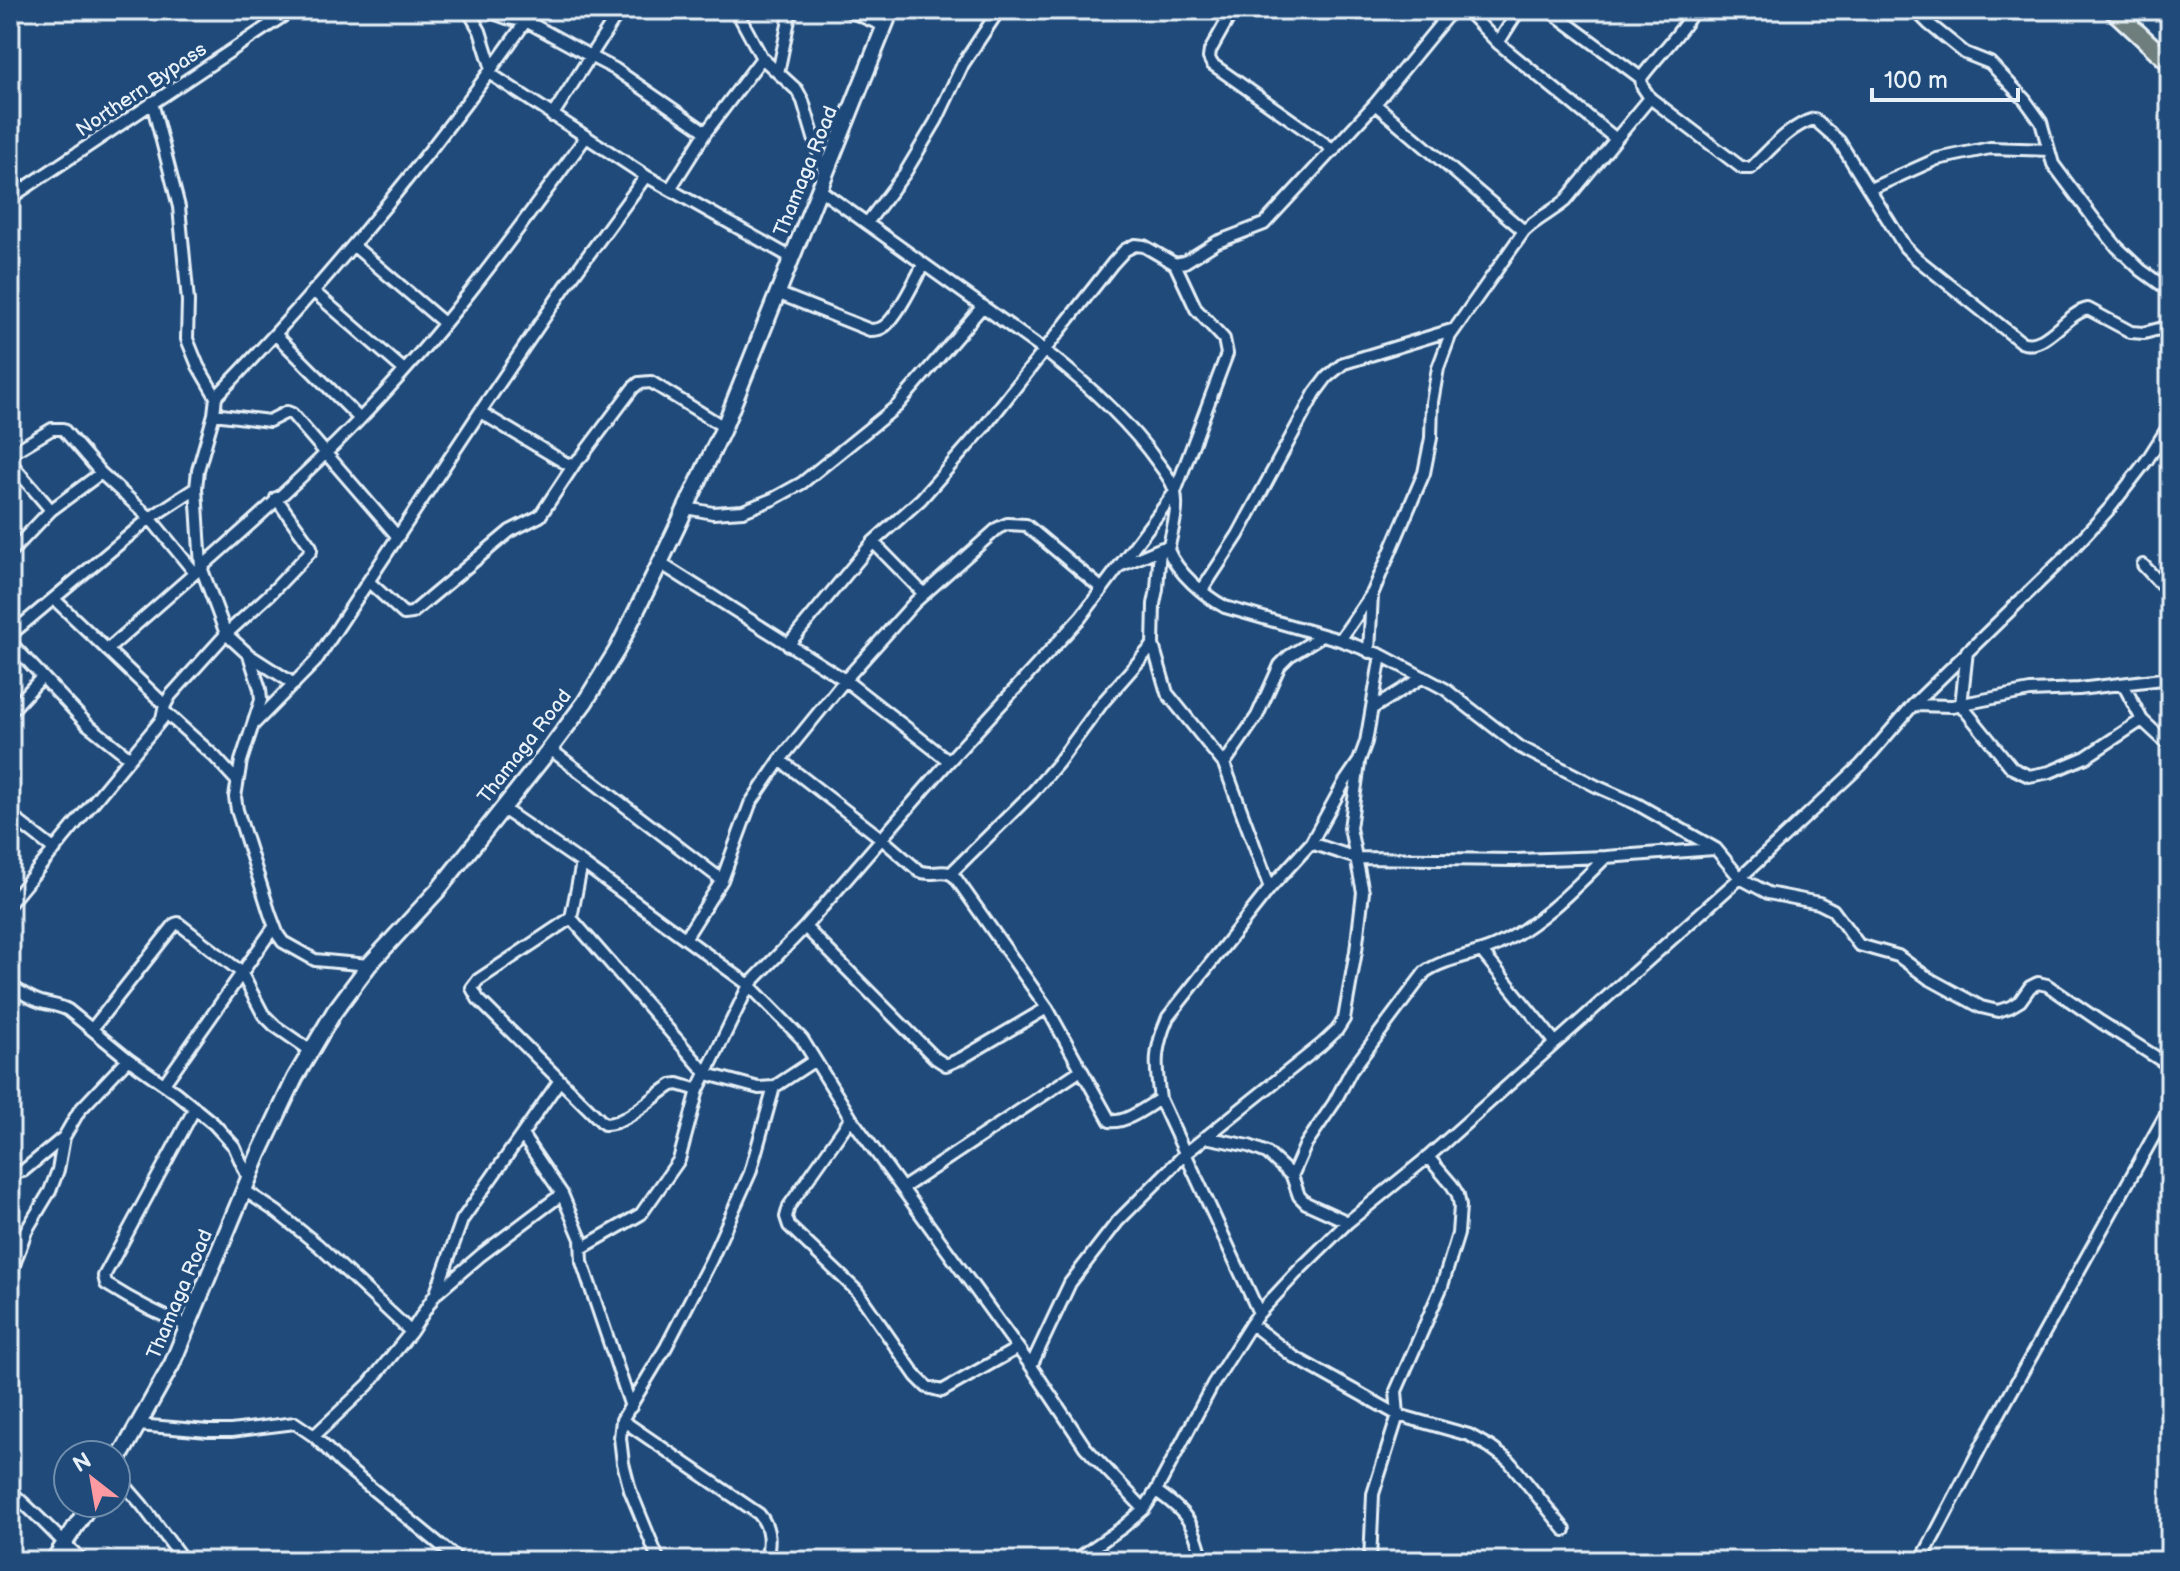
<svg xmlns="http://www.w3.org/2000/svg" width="2180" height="1571" font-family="'Balsamiq Sans',sans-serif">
	<rect width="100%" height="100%" fill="#1f4a7a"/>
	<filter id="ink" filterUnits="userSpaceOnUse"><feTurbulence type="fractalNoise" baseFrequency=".0125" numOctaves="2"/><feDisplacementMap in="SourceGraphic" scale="16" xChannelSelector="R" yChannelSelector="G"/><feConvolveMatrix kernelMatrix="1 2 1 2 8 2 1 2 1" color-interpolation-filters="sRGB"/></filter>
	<g filter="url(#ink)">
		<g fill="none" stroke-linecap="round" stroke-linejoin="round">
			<defs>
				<path id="minor" d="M468,10L480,31L492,69
					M485,10L507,18L526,21L590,56L615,69L706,132
					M736,10L762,58L797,90L803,101L825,175
					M847,10L884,26
					M1233,10L1210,51L1209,58L1212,64L1334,150
					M1466,10L1498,43L1616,139
					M1549,10L1641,78
					M1694,10C1680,35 1658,55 1641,78L1642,86L1650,98L1742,168H1751C1769,151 1789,126 1814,119L1839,141L1905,247L1916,258L2021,342C2046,352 2065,313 2088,309L2131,332L2144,333L2170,326
					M1915,10L1929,24L1965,53L1990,63L2025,100L2041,122L2053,164L2094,219L2117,247L2141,270L2170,291
					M1498,43L1519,10
					M489,73L646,176L792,258
					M778,73L791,10
					M152,102L179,207L188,301L187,339L198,366L216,397L214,414L198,470L196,488L201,567L226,634L249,655L260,689L261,700L241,761L235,797L237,810L270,914L278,935L283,942L315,960L369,965
					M1375,104L1524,231
					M552,116L620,10
					M670,189L706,132L762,58
					M819,189L1045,351C1086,383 1128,420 1158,463C1164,471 1171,479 1174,489C1180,507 1172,531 1168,550C1178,573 1203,595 1225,607L1340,640L1381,655L1445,689L1520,747L1596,786L1637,804L1716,849L1740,878L1768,893L1819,903L1833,910L1859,945L1898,956L1928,978L1981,1007L1998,1011L2010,1007L2020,1001L2030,987L2038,983L2047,985L2101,1022L2170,1066
					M1870,189L1937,159L1990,148L2049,150
					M10,198L292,10
					M867,223L905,173L936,121L963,64L999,10
					M354,246L444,323
					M313,291L404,370
					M777,293L870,330C874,330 880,329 883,327C896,320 915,280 923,265
					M276,335L360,419
					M216,397C330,279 432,154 526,21
					M480,412L565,287L646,176
					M214,414L269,421L287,412L292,414L398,537
					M10,454L52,429H63L101,473L150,518L195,573
					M10,462L51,510
					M686,508L713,513L743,511L773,499L802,483L897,406L983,306
					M873,542L924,594
					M1160,549L1157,589L1154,604L1153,645L1167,693L1224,764L1270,888
					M10,553L51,510L101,473
					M660,563L845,680L949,761
					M1122,565L1162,548
					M2143,565L2170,594
					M369,582L404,614L412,613L510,531L540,516L575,463
					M1202,590L1238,535L1315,393L1327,377L1344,363L1455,329
					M54,599L165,705
					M10,635L150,518L196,488
					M1340,640L1373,592L1424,473L1431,438L1432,402L1438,368L1450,336L1524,231C1536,219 1552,212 1565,201L1650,98
					M10,642L87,724L130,758
					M788,645L873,542L921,499L985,426L1113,263L1125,250L1135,245L1144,246L1175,264L1185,262L1217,242L1264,224L1375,104L1452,10
					M107,650C192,575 279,502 358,421C443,334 514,235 586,137
					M1967,651L1961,705L2012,768L2029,776L2050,772L2086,757L2142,720
					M1369,652L1372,594
					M249,655L294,684
					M2123,684L2142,720L2170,746
					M1913,705L1952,706L2030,691L2079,689L2170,678
					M1373,708L1423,677
					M10,712L42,677
					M165,712L215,757L237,781
					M254,724L315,662L480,412L567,464L575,463L582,456L633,388L639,383L651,382L724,427
					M550,749L722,880
					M780,760L882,839L919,871C931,877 945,867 955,877L1047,1008L1110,1121C1127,1123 1146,1107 1160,1099
					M1224,764L1257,716L1280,665L1289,656L1323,635
					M503,809L582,863L749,985L802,1039L851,1118L1031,1366L1085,1447L1144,1509
					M10,815L55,850
					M1311,843L1356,858L1516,860L1606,857L1714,849
					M582,863L571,918L707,1074L759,1088L774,1087L815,1060
					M951,873L1032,793L1058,763L1103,702L1153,645
					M10,903L162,719L165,705L170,696L226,634L270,594L311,551V547L276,498
					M571,918L478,980L472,988L478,999L604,1124C626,1125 653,1096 672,1085L678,1084L698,1090
					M805,927L935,1058L946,1065L962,1058L1047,1008
					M686,937L722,880L750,804L780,760L845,680L915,602L998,528L1007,524L1026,525L1101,588
					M1482,952L1555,1042
					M10,985C20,992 29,998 41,1002C51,1005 59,1005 68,1010L128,1059L175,1092L214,1124L234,1146L249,1180
					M92,1029L175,924L178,923L241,972L263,1014L275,1026L311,1051
					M164,1084L274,927
					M851,1118L789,1206L786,1217L789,1226L857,1291L916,1376L927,1387L942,1391L1018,1348
					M522,1135L562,1194L581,1239L582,1262L631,1407
					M1205,1137L1249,1146L1267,1153L1292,1176L1299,1196L1306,1203L1348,1222
					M10,1174L23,1171L64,1137
					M1292,1176L1306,1144L1334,1103L1351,1071L1425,972C1445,958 1473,956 1495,946C1539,925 1572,891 1606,857
					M903,1188L1081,1070
					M244,1190L277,1212L318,1245L411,1332
					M582,1248L641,1214L679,1160L698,1090L749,985L805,927L949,761L1081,617L1175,492L1227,354L1224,339L1196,309L1175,264
					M10,1276L26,1231L50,1191L58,1170L64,1137L79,1111L128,1059
					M438,1292L481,1255L562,1194
					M1259,1313L1160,1099C1155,1065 1154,1049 1168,1017L1270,888L1311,843L1344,783L1359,761L1366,742L1381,655
					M1251,1324L1294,1357L1398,1415L1469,1435L1490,1447L1509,1461L1565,1530
					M188,1326C159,1315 133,1301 106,1284L104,1276L195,1108
					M1031,1366L1070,1283L1118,1221L1186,1153L1321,1045L1337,1030L1344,1019L1356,951L1363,892L1350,828L1359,763
					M622,1420L759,1514C771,1528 770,1543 766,1561
					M138,1425L208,1431H231L295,1423L314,1436L342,1464L460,1561
					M314,1436L368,1385L411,1332L436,1293L462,1220L560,1080
					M116,1475L142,1505L184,1561
					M10,1491C36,1513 58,1538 83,1561
					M1156,1491C1188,1513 1194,1524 1203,1561
					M659,1561L630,1490L623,1463L620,1438L622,1420L666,1347L711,1260L750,1173L774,1087
					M1074,1561L1123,1527L1144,1509L1156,1491L1213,1384L1251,1324L1259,1313L1299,1270L1348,1222L1428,1157L1740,878L1861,765L1913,705L2067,555L2110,508L2147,460L2170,424
					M1370,1561L1373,1494L1398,1415L1396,1391L1442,1286L1458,1234L1460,1206L1458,1195L1452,1185L1428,1157
					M1921,1561L1984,1441L2170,1107"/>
				<path id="secondary" d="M116,1464L172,1364L259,1154L295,1078L334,1012L369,965L438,890L550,749L585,702L617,650L660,563L724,427L891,10
					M53,1561L91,1503"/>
				<path id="primary" d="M2113,10L2170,63"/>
			</defs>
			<use href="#minor" stroke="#e8f1f8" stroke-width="16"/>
			<use href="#secondary" stroke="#e8f1f8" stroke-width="20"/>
			<use href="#primary" stroke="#e8f1f8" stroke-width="22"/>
			<use href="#minor" stroke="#1f4a7a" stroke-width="10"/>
			<use href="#secondary" stroke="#1f4a7a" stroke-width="14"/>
			<use href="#primary" stroke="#6d7e7c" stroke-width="16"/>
		</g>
	</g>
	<g text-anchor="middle" stroke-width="7" stroke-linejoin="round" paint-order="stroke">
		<g font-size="20" fill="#e8f1f8" stroke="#1f4a7a">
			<text transform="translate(141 89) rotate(-34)" y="7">Northern Bypass</text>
			<text transform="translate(805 171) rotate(-68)" y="7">Thamaga Road</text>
			<text transform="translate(524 746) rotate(-52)" y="7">Thamaga Road</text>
			<text transform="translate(179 1294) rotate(-67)" y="7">Thamaga Road</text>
		</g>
	</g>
	<rect width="2180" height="1571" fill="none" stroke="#1f4a7a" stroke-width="40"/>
	<rect x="20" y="20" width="2140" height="1531" fill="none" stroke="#e8f1f8" stroke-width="3" filter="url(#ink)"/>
	<g transform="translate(92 1479) rotate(329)"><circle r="38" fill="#1f4a7a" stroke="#6f8dac" stroke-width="2"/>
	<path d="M0-6L14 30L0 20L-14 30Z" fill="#ff9aa2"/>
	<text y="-12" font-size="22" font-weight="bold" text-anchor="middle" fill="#e8f1f8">N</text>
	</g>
	<path d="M1872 88v12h146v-12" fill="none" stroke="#e8f1f8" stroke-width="4"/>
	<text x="1884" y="88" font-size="24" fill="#e8f1f8" stroke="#1f4a7a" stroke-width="6" paint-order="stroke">100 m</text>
</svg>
